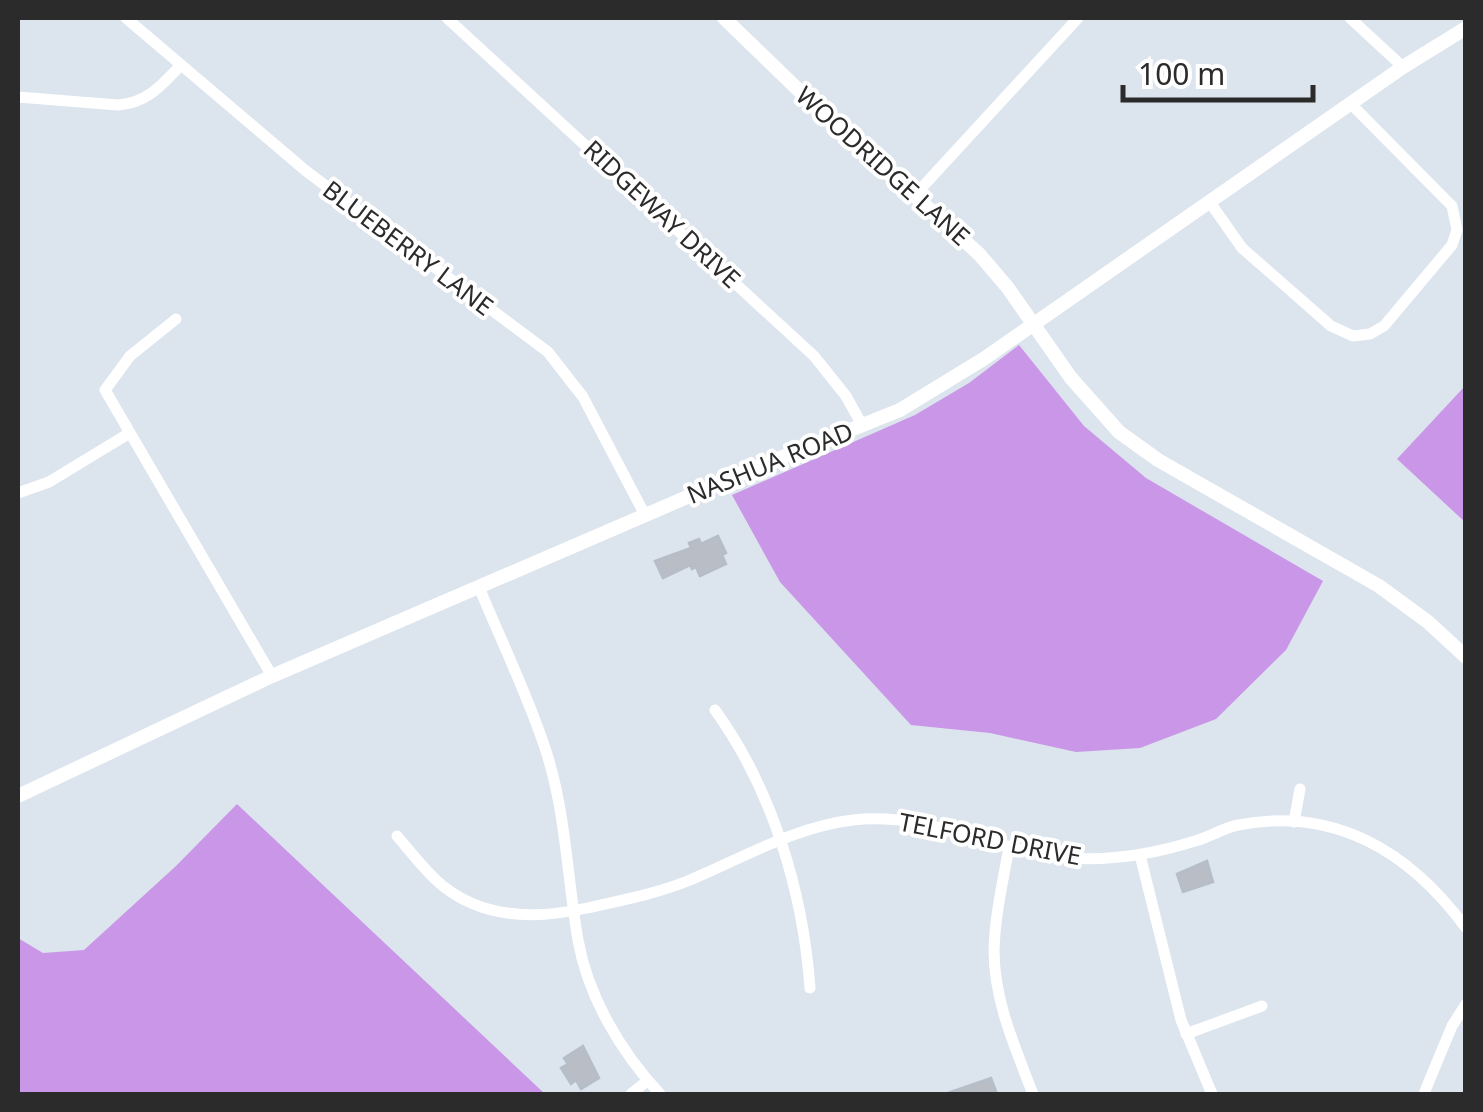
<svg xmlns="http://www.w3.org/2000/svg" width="1483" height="1112" font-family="'Noto Sans',sans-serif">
	<rect width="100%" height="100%" fill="#dce4ed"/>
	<path fill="#ca96e7" d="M1019,345L1084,426L1146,478L1323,581L1286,650L1216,719L1140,748L1076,752L990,733L911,725L780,582L732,495L915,415L969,383Z
		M1465,386V522L1397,459Z
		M237,804L545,1094H18V938L43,953L84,950L176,866Z"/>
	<path fill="#b9bdc6" stroke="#b5bdc9" stroke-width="2.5" d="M718,536L726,553L722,555L726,564L700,576L696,567L692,569L690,565L663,578L655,561L691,548L689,543L699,539L701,544Z
		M1207,861L1213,882L1183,892L1177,874Z
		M583,1046L599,1078L581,1089L576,1080L571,1084L561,1068L568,1064L564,1058Z
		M991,1078L997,1094H948V1093Z"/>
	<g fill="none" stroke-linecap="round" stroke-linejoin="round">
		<path stroke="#fff" stroke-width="11" d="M126,18L306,171L548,352L583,397L645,515
			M447,18L814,356L846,396L862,425
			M1350,18L1403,67
			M18,97L118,105C147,103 162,85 181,65
			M915,195L1078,18
			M1209,201L1242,248L1331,326L1353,336L1370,334L1384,326L1452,245L1457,230L1452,206L1350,103
			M176,319L130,356L105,390L272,676
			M18,493L49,482L128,434
			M479,587C501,641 528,695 546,751C566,813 567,877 578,940C588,997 621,1052 660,1094
			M715,710C772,789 803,891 810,988
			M1294,822L1300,789
			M397,836C411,852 426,873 443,886C485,920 538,919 587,908C622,900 656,894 690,880C743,858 794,827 853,820C928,811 994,851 1068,858C1111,861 1154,854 1195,841C1210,837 1223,828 1238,825C1335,806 1410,852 1466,928
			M1009,847C1003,881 995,915 994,950C994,1001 1015,1047 1033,1094
			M1140,855L1181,1020L1212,1094
			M1186,1034L1262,1006
			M1425,1091L1452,1026L1466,1004
			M631,1094L647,1081"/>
		<path stroke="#fff" stroke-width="14" d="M724,18L814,105L979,254L1008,288L1071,378L1119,432L1158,460L1379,586L1428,622L1466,657
			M18,796L272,676L743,473L900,410L985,358L1403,67L1466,28"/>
	</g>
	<g text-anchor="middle" stroke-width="8" stroke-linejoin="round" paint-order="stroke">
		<g font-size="25" fill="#2b2b2b" stroke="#fff">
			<text transform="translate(883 166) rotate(42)" y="9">WOODRIDGE LANE</text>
			<text transform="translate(662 214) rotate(43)" y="9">RIDGEWAY DRIVE</text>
			<text transform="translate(408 248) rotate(37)" y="9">BLUEBERRY LANE</text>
			<text transform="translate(770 463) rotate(-22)" y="9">NASHUA ROAD</text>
			<text transform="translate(990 839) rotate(11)" y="9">TELFORD DRIVE</text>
		</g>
	</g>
	<rect width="1483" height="1112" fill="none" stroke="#2b2b2b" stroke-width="40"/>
	<path d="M1123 85v15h190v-15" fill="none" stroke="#2b2b2b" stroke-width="5"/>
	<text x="1138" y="85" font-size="30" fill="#2b2b2b" stroke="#ffffff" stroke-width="8" paint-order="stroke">100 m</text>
</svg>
